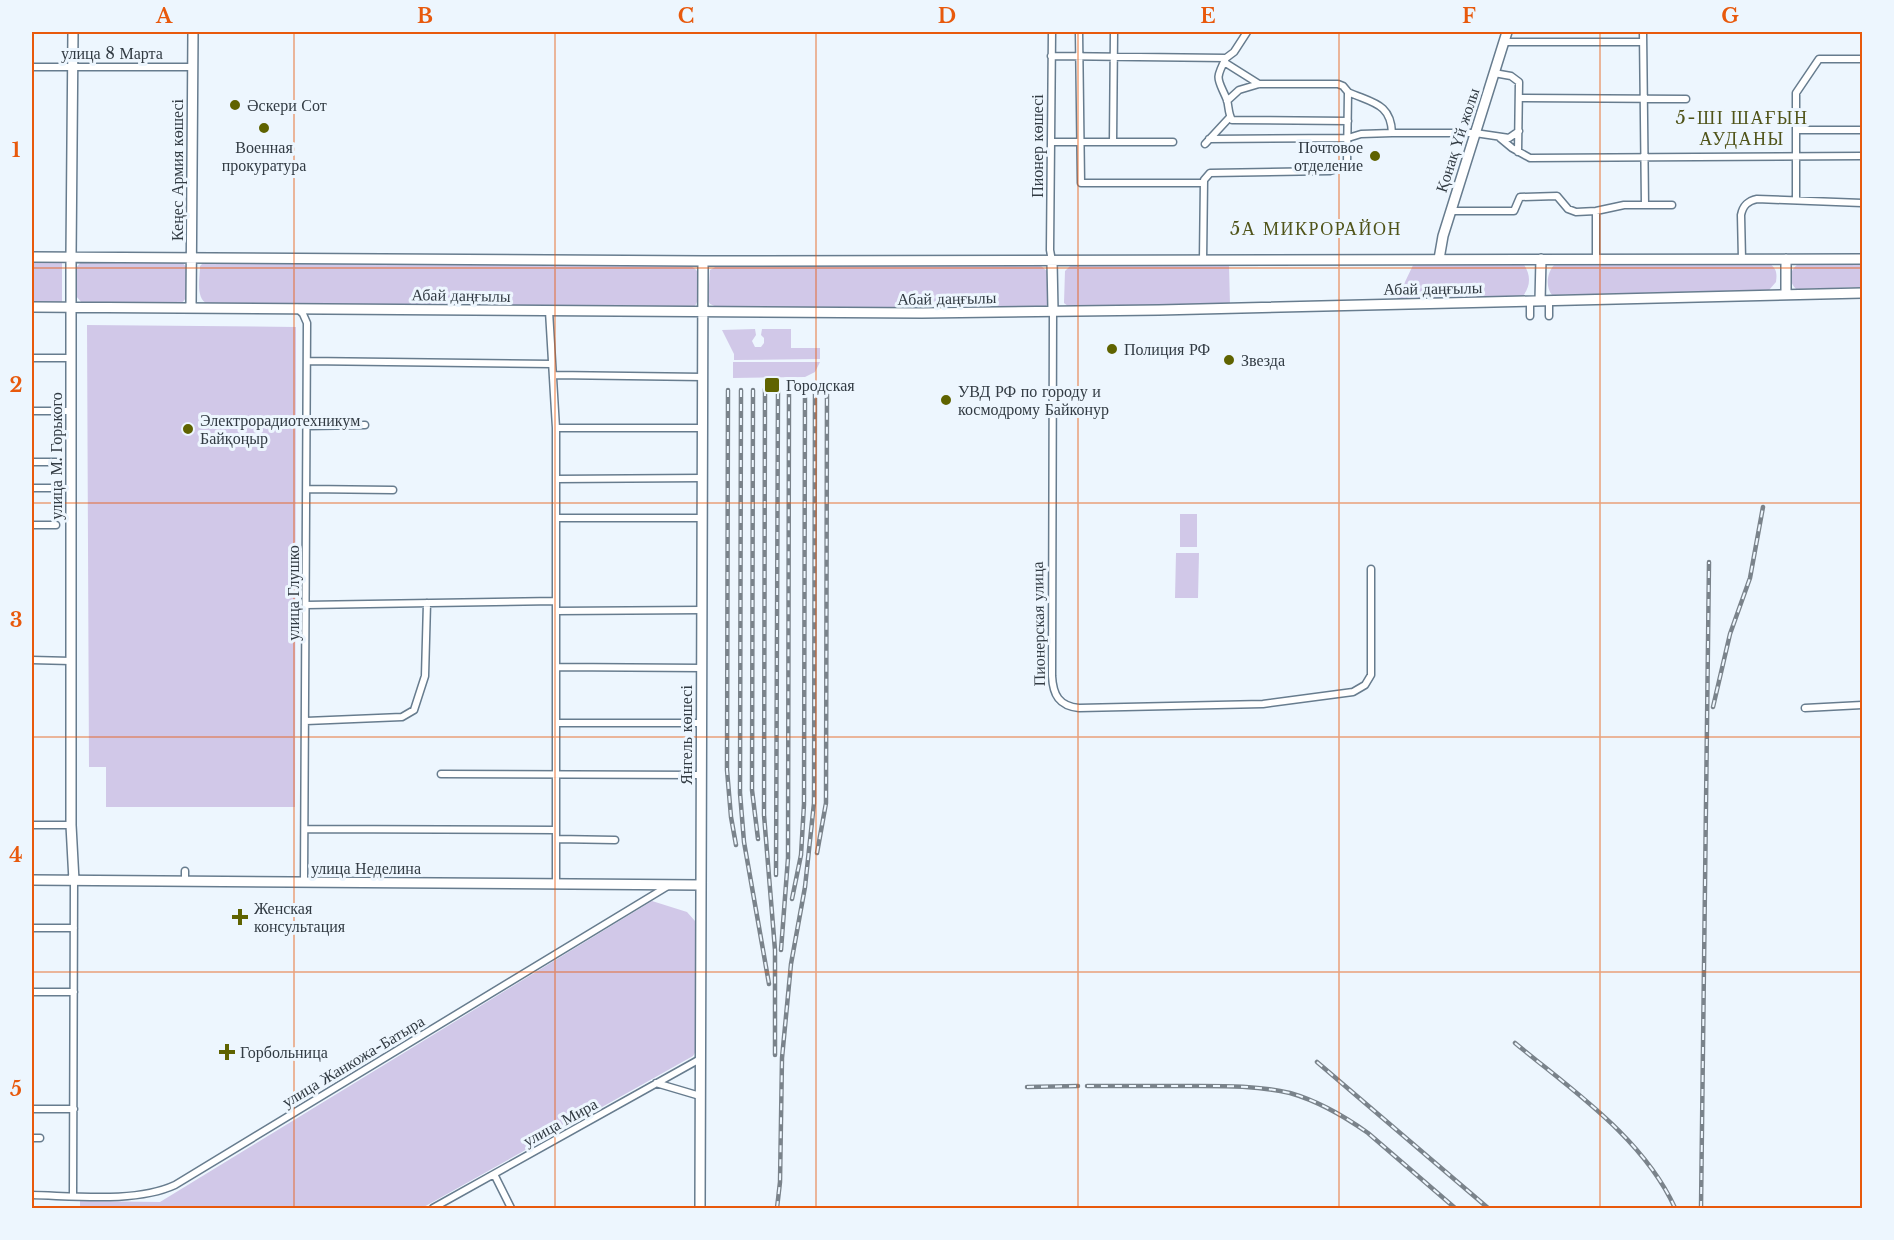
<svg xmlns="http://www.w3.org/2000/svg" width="1894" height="1240" font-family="'Libre Baskerville',serif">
	<rect width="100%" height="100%" fill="#edf6fe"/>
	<path fill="#d1c8e8" d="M32,261H59L62,263V303L32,304Z
		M86,261H181L188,269L187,297L181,304L82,303L76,296V268L81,262Z
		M203,263L686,264C691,266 696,268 698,273C701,283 700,302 693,308L208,304C195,299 200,278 200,266Z
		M1414,263H1523C1531,275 1531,285 1523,296L1396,301Z
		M1555,264H1770C1777,269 1777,274 1776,282L1769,290L1552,295C1545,286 1547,272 1555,264Z
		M1798,264H1862V287L1796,289C1788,281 1789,271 1798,264Z
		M719,265H1040L1048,272V304L1043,309L719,308L710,304L708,300L710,270Z
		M1071,265H1229L1230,305L1069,307L1064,303L1065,271Z
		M87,325L296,327L295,807H106V767H89Z
		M755,329L756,335L752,341L755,347H761L764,343V338L761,335L762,329H791V348H820V359L734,360V354L722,330Z
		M733,362H820L815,372L805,377L733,378Z
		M1180,514H1197V547H1180Z
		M1176,553H1199L1198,598H1175Z
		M652,901L687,912L695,921L696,1051L693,1056L422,1208H80V1201L160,1202Z"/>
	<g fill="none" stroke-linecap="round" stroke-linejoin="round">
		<defs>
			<path id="street" d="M1052,32L1050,250L1052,261
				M1079,32L1081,183H1204
				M1643,32L1645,205
				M1504,42H1643
				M1051,56L1226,58L1234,52L1247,32
				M1226,58C1214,81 1218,78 1227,100C1229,107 1228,113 1232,120L1348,121
				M1224,62L1259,84
				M32,67H193
				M1494,73L1511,76L1519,82L1518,152
				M1348,92C1372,103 1391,103 1392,133
				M1520,98L1686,99
				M1796,130H1862
				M1500,138L1512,148L1530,158L1862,156
				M1209,139L1348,138L1361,134L1392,133H1475L1509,138L1519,131
				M1051,142H1173
				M1113,142L1114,32
				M1205,144L1230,117
				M1796,200V93L1819,59H1862
				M1451,211H1514L1520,197L1557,196L1568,209L1576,212L1596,211L1624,205H1672
				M1596,259V211
				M1742,259L1741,215C1743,205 1748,201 1757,199L1862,203
				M1203,261L1204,180L1210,173L1330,171L1343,167L1347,163L1348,92L1343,86L1338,84H1259L1239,90L1227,101
				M1549,300V316
				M1530,301V316
				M297,308L303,314L307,323L304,882
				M549,311L556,428V884
				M1053,311L1052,676C1053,695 1059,706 1079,708L1263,704L1353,692L1365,685L1371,675V569
				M32,358H71
				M307,361L552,364
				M554,375L703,377
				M32,411H71
				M307,426L365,425
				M556,428H703
				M32,462H56
				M556,479L702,478
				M32,488H63
				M307,489L393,490
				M557,518H702
				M32,525H56
				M306,605L556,601
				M556,611L702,610
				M32,660L71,661
				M556,667L702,668
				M1805,708L1862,705
				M306,721L402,717L414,710L425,676L427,603
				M556,723H701
				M441,774L701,775
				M32,825H71
				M305,829L556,830
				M556,839L615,840
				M185,871V882
				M32,928H74
				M32,992H74
				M656,1083L700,1096
				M32,1109H74
				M32,1138H40
				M494,1174L511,1208
				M32,1195C75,1196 136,1203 175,1185L668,886
				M73,1196L74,881
				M433,1208L700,1059"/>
			<path id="secondary" d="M73,32L71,257V825L74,881
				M32,257L703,261L1862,259
				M1439,259L1443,236L1507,32
				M1786,259V295
				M1052,261L1053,311
				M1540,301L1541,259
				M32,307L922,313L1159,310L1862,293
				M191,308L193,32
				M32,880L701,885
				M700,1208L703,261"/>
		</defs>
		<use href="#street" stroke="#677c8e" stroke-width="9"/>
		<use href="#secondary" stroke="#677c8e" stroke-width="12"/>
		<use href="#street" stroke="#fff" stroke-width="6"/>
		<use href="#secondary" stroke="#fff" stroke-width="9"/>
		<defs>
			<path id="rail" d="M765,389L764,815L775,950V1055
				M728,390L727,770L731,817L736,845
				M741,390L740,793L744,842L769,984
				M753,390L752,790L758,839
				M1713,707L1730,634L1750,578L1763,507
				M817,853L826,803L827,389
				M776,875L778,389
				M792,899L801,855L804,804L805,389
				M781,950L788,858L789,389
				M1515,1043C1573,1091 1643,1138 1675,1208
				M1317,1062L1488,1208
				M1087,1086C1119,1086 1152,1086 1184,1086C1220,1086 1255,1085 1290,1093C1318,1101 1344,1116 1368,1133L1455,1208
				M1027,1087L1078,1086
				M777,1208L780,1182L782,1058L791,964L805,887L814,803L815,389
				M1701,1208L1709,562"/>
		</defs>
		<use href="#rail" stroke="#7a838b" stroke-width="4.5"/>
		<use href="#rail" stroke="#edf6fe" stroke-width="2" stroke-dasharray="7" stroke-linecap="butt"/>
	</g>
	<path fill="none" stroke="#e8590c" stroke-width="1.5" stroke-opacity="0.55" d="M294,32V1208M555,32V1208M816,32V1208M1078,32V1208M1339,32V1208M1600,32V1208M32,268H1862M32,503H1862M32,737H1862M32,972H1862"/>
	<g fill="#5f6300" stroke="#edf6fe" stroke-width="2">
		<circle cx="235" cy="105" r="6"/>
		<circle cx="264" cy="128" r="6"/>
		<circle cx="1375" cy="156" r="6"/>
		<circle cx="1112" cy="349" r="6"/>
		<circle cx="1229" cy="360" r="6"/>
		<rect x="764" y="377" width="16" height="16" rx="3"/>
		<circle cx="946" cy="400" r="6"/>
		<circle cx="188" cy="429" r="6"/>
		<path d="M237 908h6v6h6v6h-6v6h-6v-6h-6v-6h6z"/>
		<path d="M224 1043h6v6h6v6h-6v6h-6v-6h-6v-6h6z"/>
	</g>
	<g text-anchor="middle" stroke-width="6" stroke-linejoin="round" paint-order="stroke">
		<g font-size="16" fill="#323b43" stroke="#edf6fe">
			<text x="112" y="59">улица 8 Марта</text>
			<text transform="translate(1457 140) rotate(-72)" y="6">Қонақ Үй жолы</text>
			<text transform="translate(1037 146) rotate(-90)" y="6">Пионер көшесі</text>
			<text transform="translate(177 170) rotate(-90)" y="6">Кеңес Армия көшесі</text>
			<text transform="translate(1433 288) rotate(-1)" y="6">Абай даңғылы</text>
			<text transform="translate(461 295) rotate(1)" y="6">Абай даңғылы</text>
			<text transform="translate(947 298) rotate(-1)" y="6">Абай даңғылы</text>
			<text transform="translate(56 456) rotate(-90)" y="6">улица М. Горького</text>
			<text transform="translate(293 593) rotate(-90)" y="6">улица Глушко</text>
			<text transform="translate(1038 624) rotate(-91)" y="6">Пионерская улица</text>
			<text transform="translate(686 735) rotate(-90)" y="6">Янгель көшесі</text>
			<text x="366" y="874">улица Неделина</text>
			<text transform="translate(353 1061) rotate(-31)" y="6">улица Жанкожа-Батыра</text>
			<text transform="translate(560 1122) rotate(-29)" y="6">улица Мира</text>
		</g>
		<g font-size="16" fill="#323b43" stroke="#edf6fe" text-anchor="start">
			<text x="247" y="111">Әскери Сот</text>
			<text x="264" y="153" text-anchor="middle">Военная<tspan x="264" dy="18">прокуратура</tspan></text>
			<text x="1363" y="153" text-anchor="end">Почтовое<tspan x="1363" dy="18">отделение</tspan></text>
			<text x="1124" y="355">Полиция РФ</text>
			<text x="1241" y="366">Звезда</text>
			<text x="786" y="391">Городская</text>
			<text x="958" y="397">УВД РФ по городу и<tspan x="958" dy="18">космодрому Байконур</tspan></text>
			<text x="200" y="426">Электрорадиотехникум<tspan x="200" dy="18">Байқоңыр</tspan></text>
			<text x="254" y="914">Женская<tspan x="254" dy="18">консультация</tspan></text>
			<text x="240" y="1058">Горбольница</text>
		</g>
		<g font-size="18" letter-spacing="1.5" fill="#505419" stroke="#edf6fe">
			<text x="1742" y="124">5-ШІ ШАҒЫН<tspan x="1742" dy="21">АУДАНЫ</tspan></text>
			<text x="1316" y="235">5А МИКРОРАЙОН</text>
		</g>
	</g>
	<rect width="1894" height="1240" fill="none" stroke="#edf6fe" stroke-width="66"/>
	<rect x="33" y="33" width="1828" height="1174" fill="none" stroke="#e8590c" stroke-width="2"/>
	<g font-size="20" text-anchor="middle" font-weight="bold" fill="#e8590c">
		<text x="164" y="23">A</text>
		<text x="425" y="23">B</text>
		<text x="686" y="23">C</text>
		<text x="947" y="23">D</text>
		<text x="1208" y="23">E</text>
		<text x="1469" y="23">F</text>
		<text x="1730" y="23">G</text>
		<text x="16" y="157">1</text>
		<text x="16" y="392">2</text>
		<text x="16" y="627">3</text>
		<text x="16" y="862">4</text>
		<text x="16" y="1096">5</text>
	</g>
</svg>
